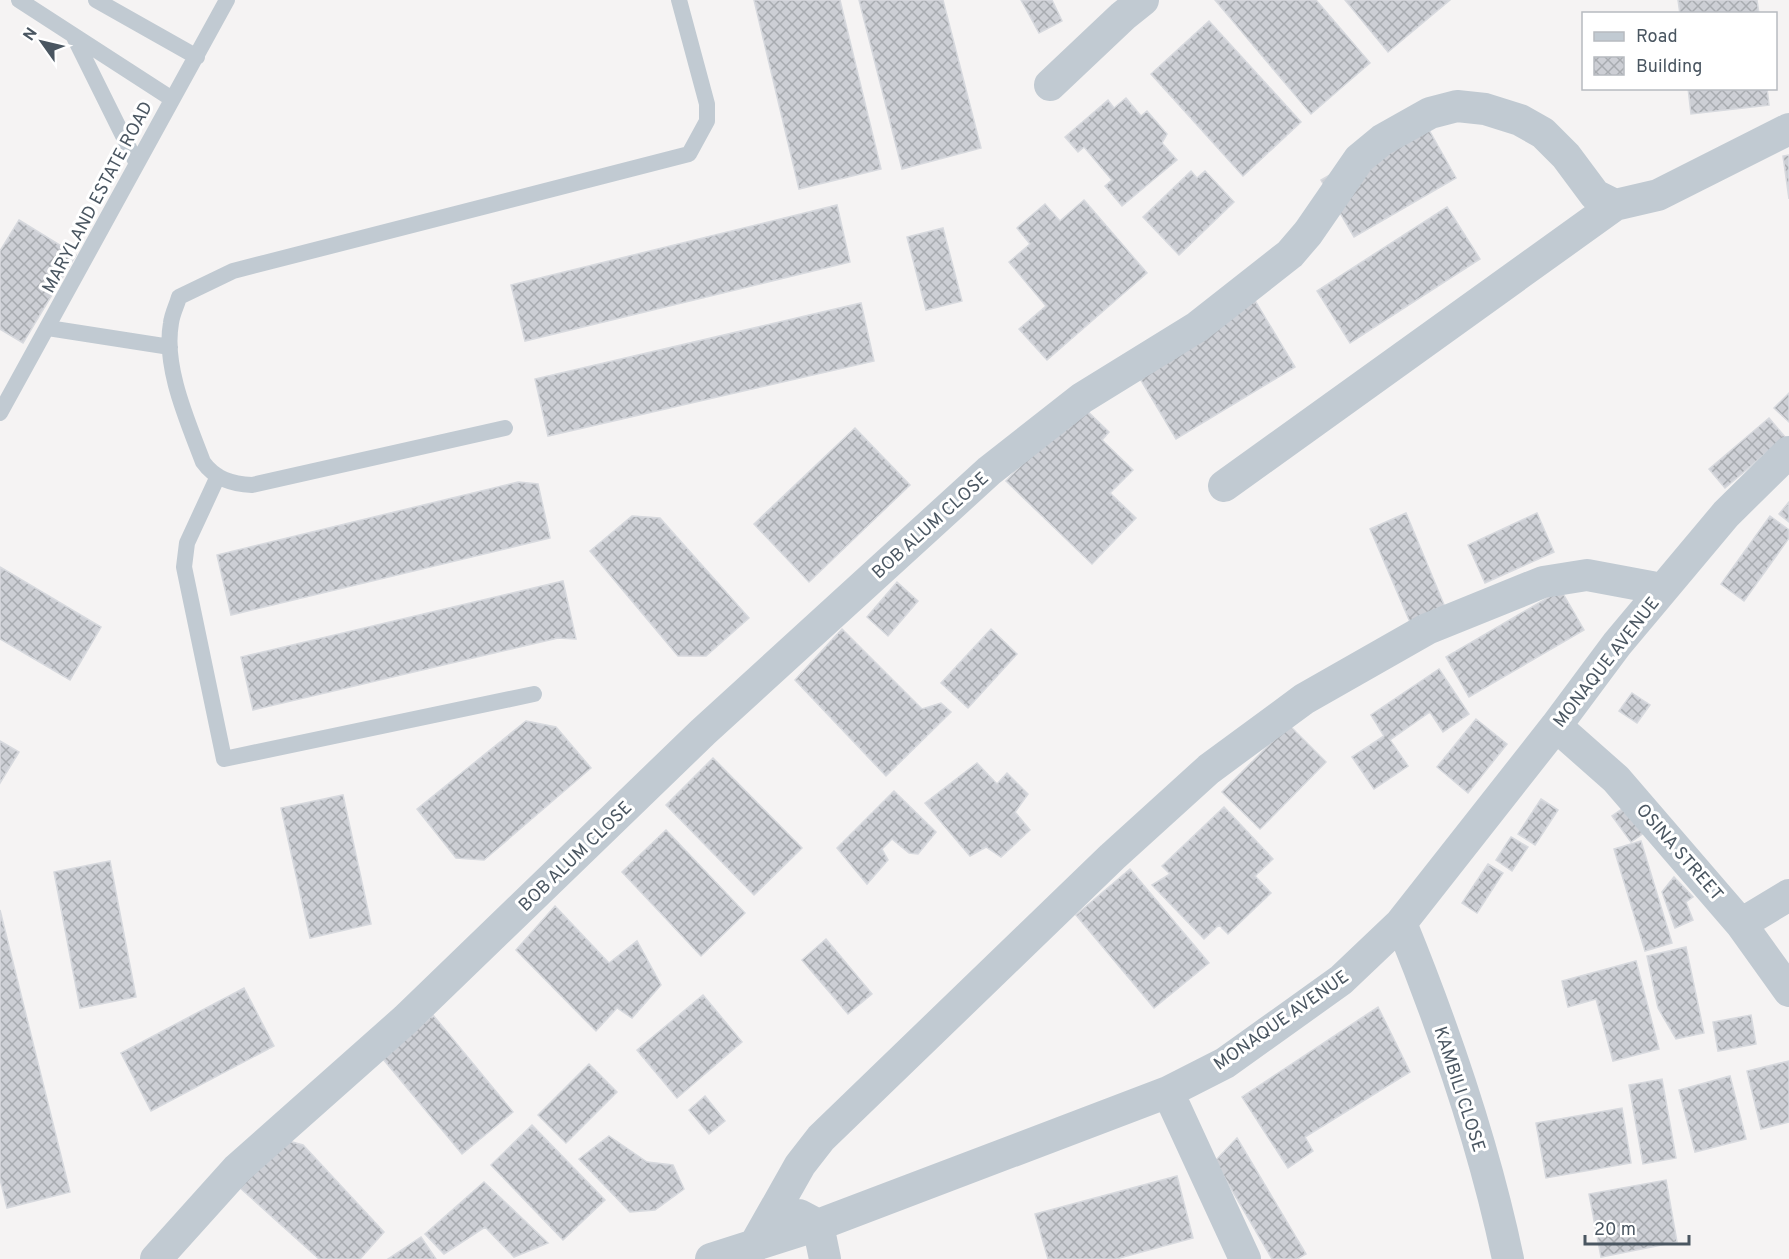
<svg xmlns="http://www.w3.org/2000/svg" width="1789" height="1259" font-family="Overpass,sans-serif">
	<defs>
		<pattern id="building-cross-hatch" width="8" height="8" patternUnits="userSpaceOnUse" patternTransform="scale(1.5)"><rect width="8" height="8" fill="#cdcfd5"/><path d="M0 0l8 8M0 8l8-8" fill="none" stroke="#a8abb0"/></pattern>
	</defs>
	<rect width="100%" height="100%" fill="#f5f3f3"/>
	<path fill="url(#building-cross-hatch)" stroke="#d7d9de" stroke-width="1.5" d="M754,0H840L881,169L799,189Z
		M859,0H943L981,148L902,169Z
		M1021,0H1052L1062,21L1039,33Z
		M1215,0H1316L1370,63L1311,114Z
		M1345,0H1450L1388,52Z
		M1678,0H1757L1759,14H1680Z
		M1209,21L1301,122L1243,176L1151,74Z
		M1688,88H1767L1769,105L1691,114Z
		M1126,98L1141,116L1147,111L1167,134L1162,143L1177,160L1122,206L1105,186L1112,180L1084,147L1078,152L1065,137L1108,100L1114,108Z
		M1424,121L1456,178L1354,237L1321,180Z
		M1789,155V199L1783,156Z
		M1191,171L1197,178L1205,171L1234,202L1179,255L1143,217Z
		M1084,200L1147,273L1047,360L1019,329L1046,306L1009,262L1030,244L1017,228L1045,204L1060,221Z
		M837,205L850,262L525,341L511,285Z
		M1447,207L1480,259L1350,343L1317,291Z
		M19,220L76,255L23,343L0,329V251Z
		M943,228L962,301L926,310L907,237Z
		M1254,299L1295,367L1176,439L1136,372Z
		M861,303L874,361L548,436L535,379Z
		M1789,393V422L1774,408Z
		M1080,404L1109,432L1102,440L1133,470L1110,493L1136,518L1092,564L1006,481Z
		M1769,418L1785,437L1725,488L1709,469Z
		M855,428L910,485L809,582L754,524Z
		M518,482L538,484L550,538L231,615L217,555Z
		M1789,502V522L1779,514Z
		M1406,513L1445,607L1410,622L1370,529Z
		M1537,513L1554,552L1485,583L1468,545Z
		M632,516L660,518L749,618L706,656H678L590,551Z
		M1770,516L1789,530V538L1744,601L1721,584Z
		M0,567L101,627L70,680L0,639Z
		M563,581L576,639L558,638L253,710L241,657Z
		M897,582L918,601L888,636L867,617Z
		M1561,590L1584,630L1469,697L1446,657Z
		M842,629L922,709L941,703L951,712L886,776L795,680Z
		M991,629L1017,654L968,708L941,683Z
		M1439,669L1469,714L1443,732L1430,712L1390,740L1408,766L1374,789L1352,757L1384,736L1371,715Z
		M1632,693L1650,705L1637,723L1619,711Z
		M1476,719L1507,744L1468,793L1437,767Z
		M526,721L556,727L591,768L484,860L456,858L417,809Z
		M1289,725L1326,762L1260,829L1222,792Z
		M0,741L19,752L0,783Z
		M713,758L802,848L754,895L666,805Z
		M977,763L997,784L1007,773L1028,794L1015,812L1030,830L1001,857L986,847L970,856L925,803Z
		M894,791L936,832L918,854L909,853L892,839L882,849L888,860L867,884L837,848Z
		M343,795L371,924L310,938L281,808Z
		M1541,799L1558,810L1535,845L1518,834Z
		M1629,804L1648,830L1631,842L1612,816Z
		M1224,807L1273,859L1255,876L1271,893L1228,934L1219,925L1204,939L1152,885L1170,874L1162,866Z
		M666,830L745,913L701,956L622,872Z
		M1511,837L1528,847L1512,871L1496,860Z
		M1641,841L1672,943L1645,951L1614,849Z
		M110,861L136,997L80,1008L54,872Z
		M1488,864L1503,873L1477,913L1462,903Z
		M1130,869L1209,963L1154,1008L1076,915Z
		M1674,877L1693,897L1686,902L1693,920L1675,928L1662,892Z
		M555,906L609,963L637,941L661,985L632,1018L617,1008L596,1031L516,950Z
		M0,910L70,1192L7,1208L0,1179Z
		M826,939L872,994L848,1014L802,960Z
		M1686,947L1704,1033L1676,1039L1658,1008L1647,956Z
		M1636,961L1659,1049L1613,1061L1596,999L1568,1007L1562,981Z
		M244,988L274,1046L151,1111L121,1053Z
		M703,995L742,1042L677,1098L637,1050Z
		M1378,1007L1410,1072L1305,1137L1313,1151L1288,1168L1242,1097Z
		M433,1015L513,1112L462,1154L383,1059Z
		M1751,1015L1756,1044L1718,1051L1713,1022Z
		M1789,1061V1122L1761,1129L1747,1071Z
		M589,1064L617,1092L566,1143L538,1115Z
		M1730,1076L1746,1139L1695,1152L1679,1090Z
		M1662,1079L1676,1158L1643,1164L1629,1085Z
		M705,1096L725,1121L709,1134L689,1110Z
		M1622,1108L1631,1163L1546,1178L1536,1123Z
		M532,1125L605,1200L563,1240L491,1165Z
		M609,1136L647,1162L673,1165L684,1189L655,1210L630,1212L579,1159Z
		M1237,1138L1306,1254L1297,1259H1272L1215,1161Z
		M285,1140L303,1145L384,1232L360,1259H319L238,1186Z
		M1177,1176L1193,1238L1116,1259H1048L1035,1214Z
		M1666,1180L1677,1242L1601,1257L1589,1194Z
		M484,1182L548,1243L514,1257L485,1227L444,1254L425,1234Z
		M421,1237L436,1259H388Z"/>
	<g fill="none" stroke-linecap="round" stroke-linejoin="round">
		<path stroke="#c1cad2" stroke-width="16" d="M19,0L172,99
			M96,0L197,57
			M73,35L137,164
			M48,328L170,347
			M0,413L227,0
			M505,428L252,485C232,484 215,479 203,462C188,422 163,367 171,323C172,314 177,305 179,297L233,271L689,154L707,121V104L679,0
			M218,476L187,543L184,567L224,759L534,694"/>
		<path stroke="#c1cad2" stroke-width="32" d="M1050,85L1123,16L1143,0
			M1224,486L1615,205
			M1556,726L1616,779L1741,924L1789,991
			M1401,923C1445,1031 1484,1145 1508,1259
			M1741,924L1789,895
			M1168,1092L1245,1259
			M799,1215L818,1225L825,1259
			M753,1248L800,1165L821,1138L1112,857L1209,769L1304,699L1427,629L1543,582L1587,575L1662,589
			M156,1259L237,1169L406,1019L703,732L989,471L1082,398L1197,327L1290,254L1308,233L1359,159L1382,140L1430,113L1457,106L1485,109L1520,120L1543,133L1566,156L1595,195L1615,205L1658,195L1789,129
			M711,1259L818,1225L1168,1092L1225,1063L1341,980L1401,923L1556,726L1617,644L1726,514L1789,452"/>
	</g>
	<g text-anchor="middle" stroke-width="6" stroke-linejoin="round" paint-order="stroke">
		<g font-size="18" fill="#4a5661" stroke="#fff">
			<text transform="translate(97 197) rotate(-62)" y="6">MARYLAND ESTATE ROAD</text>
			<text transform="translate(930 525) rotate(-42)" y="6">BOB ALUM CLOSE</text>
			<text transform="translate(1606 662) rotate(-52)" y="6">MONAQUE AVENUE</text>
			<text transform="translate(1680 852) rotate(49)" y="6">OSINA STREET</text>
			<text transform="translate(575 856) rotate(-44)" y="6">BOB ALUM CLOSE</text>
			<text transform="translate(1281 1020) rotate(-35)" y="6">MONAQUE AVENUE</text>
			<text transform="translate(1460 1089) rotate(72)" y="6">KAMBILI CLOSE</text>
		</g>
	</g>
	<rect x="1582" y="12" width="195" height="78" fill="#ffffff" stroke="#b7bbc0" stroke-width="1.5"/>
	<rect x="1594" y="32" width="30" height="9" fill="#c1cad2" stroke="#b7bbc0" stroke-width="1.5"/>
	<text x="1636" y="42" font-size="18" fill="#4a5661">Road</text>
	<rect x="1594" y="57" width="30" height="18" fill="url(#building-cross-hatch)" stroke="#b7bbc0" stroke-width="1.5"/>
	<text x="1636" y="72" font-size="18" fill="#4a5661">Building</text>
	<g transform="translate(42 42) rotate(304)" stroke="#ffffff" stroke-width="4.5" paint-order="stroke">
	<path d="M0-4.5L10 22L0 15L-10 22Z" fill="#4a5661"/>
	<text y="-9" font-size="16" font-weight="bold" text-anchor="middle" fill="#4a5661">N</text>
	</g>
	<path d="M1585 1235v9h104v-9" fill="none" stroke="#4a5661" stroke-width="3"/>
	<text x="1594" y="1235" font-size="18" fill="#4a5661" stroke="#ffffff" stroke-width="4.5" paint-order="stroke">20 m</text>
</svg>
